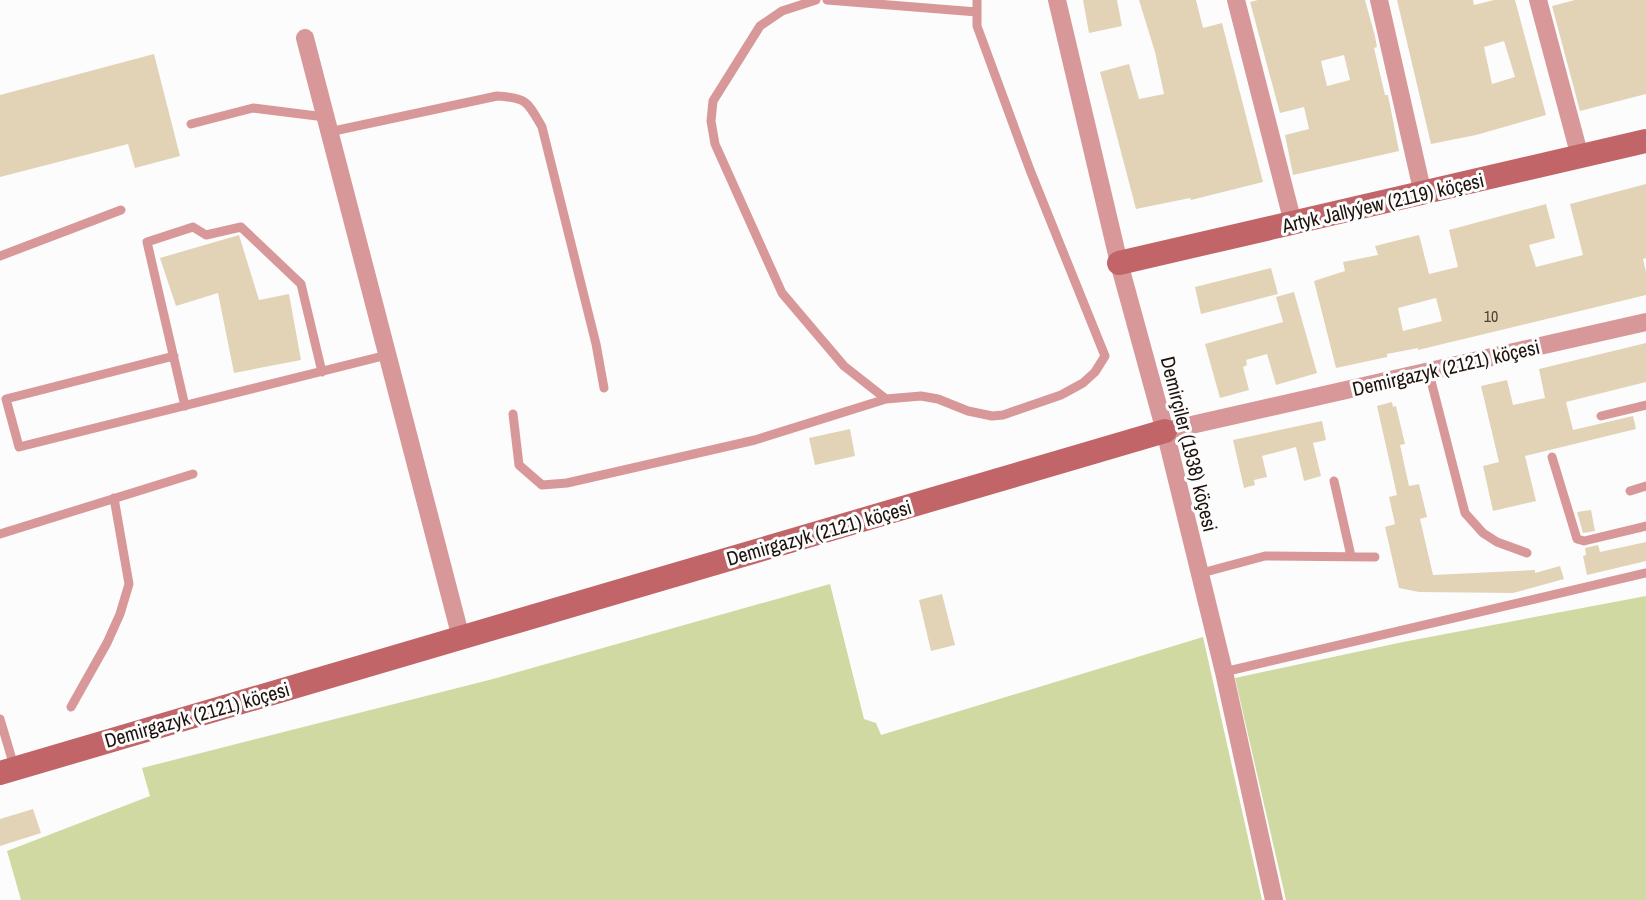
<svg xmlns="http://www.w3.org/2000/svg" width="1646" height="900" font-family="'Archivo Narrow',sans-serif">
	<rect width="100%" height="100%" fill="#fcfcfc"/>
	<path fill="#cfd9a1" d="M830,584L864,719L876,723L881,735L1203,637L1262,900H21L7,851L150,796L142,768L493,679Z
		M1646,596V900H1286L1235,678L1403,642Z"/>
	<path fill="#e3d3b6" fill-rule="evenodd" d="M1083,0H1117L1122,26L1089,33Z
		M1139,0H1196L1203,28L1222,23L1263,182L1191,200L1190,198L1136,209L1100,72L1129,64L1139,99L1164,94L1155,52Z
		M1258,0H1365L1375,36L1377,47L1374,48L1385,95H1388L1399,151L1293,175L1285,135L1309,129L1304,107L1280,113L1250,2ZM1344,55L1350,80L1327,86L1321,61Z
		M1397,0H1473L1474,5L1494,0H1515L1546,115L1476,135L1431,144ZM1504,41L1515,77L1492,84L1484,47Z
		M1575,0H1646V94L1580,111L1552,6Z
		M154,54L180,156L135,168L128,144L0,177V95Z
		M1646,184V258L1643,259L1646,272V295L1418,350V348L1387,354V357L1336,368L1314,281L1345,271L1343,262L1378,255L1375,246L1419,235L1429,274L1458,267L1449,230L1546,204L1555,238L1529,245L1536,267L1583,255L1570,204ZM1436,298L1442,321L1403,331L1398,308Z
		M239,235L259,300L289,294L301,360L234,373L218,293L176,306L160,258Z
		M1271,268L1278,294L1201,314L1195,287Z
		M1294,292L1317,373L1276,385L1267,354L1246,360L1247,365L1243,367L1249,390L1220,398L1205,344L1283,322L1276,297Z
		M1646,343V382L1566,402L1573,430L1633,416L1636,429L1525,456L1536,501L1493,511L1483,466L1499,462L1481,386L1507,380L1513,405L1545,398L1539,369Z
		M1392,402L1393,407L1396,406L1405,444L1400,445L1409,486L1419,484L1427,517L1420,519L1433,575L1535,570V573L1560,566L1564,579L1513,593L1419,592L1399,588L1385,527L1395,524L1389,497L1397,495L1377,406Z
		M1322,421L1326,440L1313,443L1321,476L1304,481L1296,447L1262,456L1267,477L1254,480L1255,485L1244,488L1233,440Z
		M850,429L855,456L815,465L809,438Z
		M1591,510L1595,531L1583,533L1577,512Z
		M1646,542V561L1587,575L1583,556L1586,555L1585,548L1598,545L1600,552Z
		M942,594L955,645L931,651L919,600Z
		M33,809L41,833L0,846V819Z"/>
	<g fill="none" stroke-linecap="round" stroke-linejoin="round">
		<path stroke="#d89899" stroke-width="9" d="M816,0L782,11L760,26L713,101L711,121L715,144L782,293L844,366L886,399
			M827,0L977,12
			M191,124L253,108L325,117
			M329,132L497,96C527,98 527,101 542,127L596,344L604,388
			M0,256L121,210
			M174,356L6,399L19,447L387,355
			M1429,373L1465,513L1483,533L1497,542L1527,553
			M185,406L147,242L193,227L206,235L241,227L301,284L322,372
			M513,414L519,465L542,485L567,483L755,440L886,399L921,396L938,399L968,411L992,416L1003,415L1061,395L1083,383L1095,372L1105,356L1030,170L977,26V0
			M1601,416L1646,405
			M1552,457L1577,539L1584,541L1646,526
			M1334,481L1351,556
			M1630,491L1646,486
			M0,534L193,474
			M1198,574L1265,556L1375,557
			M1224,672L1646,573
			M71,707L107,643L120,614L129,584L114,498
			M0,719L14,766"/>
		<path stroke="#d89899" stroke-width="18" d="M1057,0L1119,263L1165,431L1224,672L1274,900
			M1236,0L1293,223
			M1379,0L1423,194
			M1538,0L1580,157
			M305,38L461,638
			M1165,431L1646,322"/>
		<path stroke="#c16569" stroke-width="24" d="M1119,263L1646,141
			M0,773L1165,431"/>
	</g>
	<g text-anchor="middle" stroke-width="6" stroke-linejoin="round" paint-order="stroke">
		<g font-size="16" fill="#4f4337">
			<text x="1491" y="322">10</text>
		</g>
		<g font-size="20" fill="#1e130d" stroke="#fcfcfc">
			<text transform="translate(1383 203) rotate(-13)" y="7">Artyk Jallyýew (2119) köçesi</text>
			<text transform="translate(1446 368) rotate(-13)" y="7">Demirgazyk (2121) köçesi</text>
			<text transform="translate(1189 444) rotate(76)" y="7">Demirçiler (1938) köçesi</text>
			<text transform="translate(819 533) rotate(-16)" y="7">Demirgazyk (2121) köçesi</text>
			<text transform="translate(197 715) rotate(-16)" y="7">Demirgazyk (2121) köçesi</text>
		</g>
	</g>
</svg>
